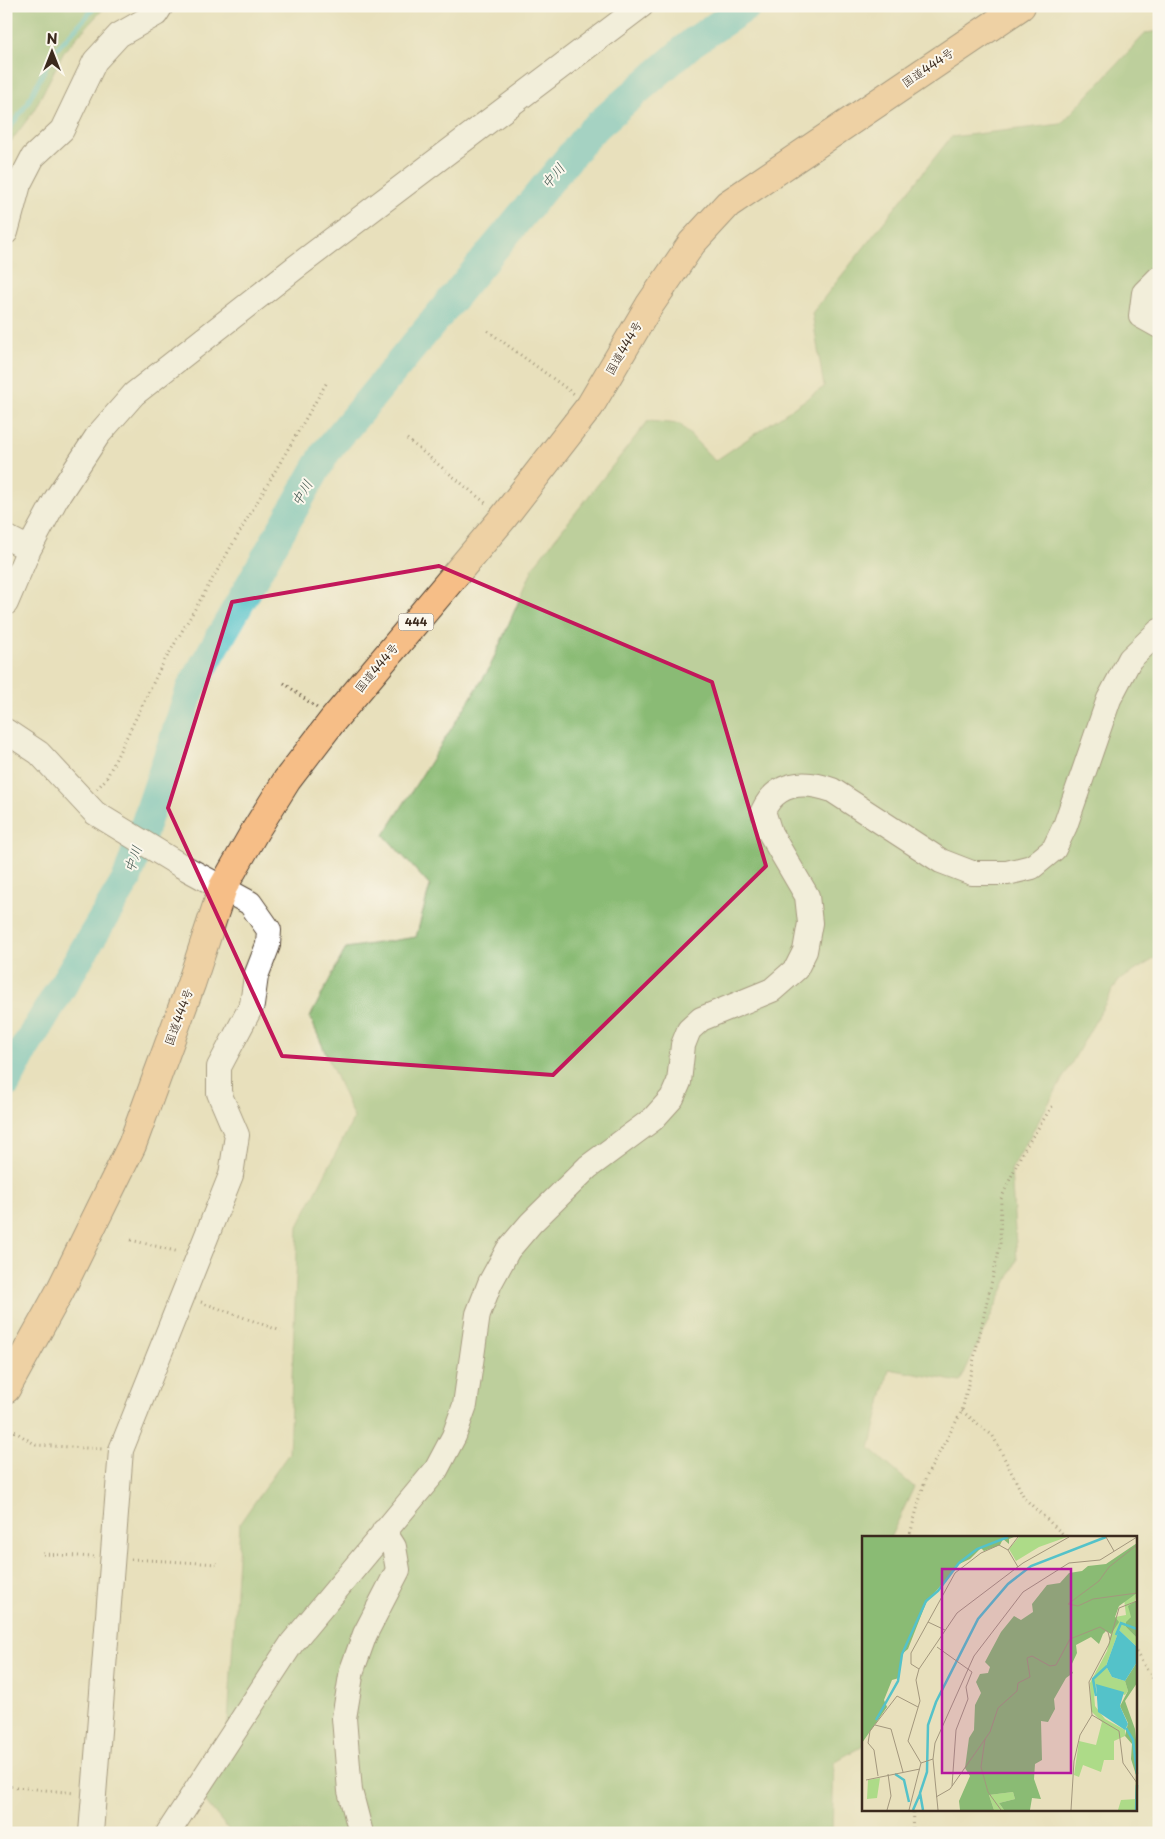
<svg xmlns="http://www.w3.org/2000/svg" width="1165" height="1839" font-family="'Playpen Sans','Klee One',sans-serif">
	<rect width="100%" height="100%" fill="#fbf7ec"/>
	<filter id="ink" filterUnits="userSpaceOnUse"><feTurbulence type="fractalNoise" baseFrequency=".02" numOctaves="2"/><feDisplacementMap in="SourceGraphic" scale="10" xChannelSelector="R" yChannelSelector="G"/><feConvolveMatrix kernelMatrix="1 2 1 2 8 2 1 2 1" color-interpolation-filters="sRGB"/></filter>
	<filter id="wash" filterUnits="userSpaceOnUse"><feTurbulence type="fractalNoise" baseFrequency=".0096" numOctaves="4" result="noise"/><feDisplacementMap in="SourceGraphic" scale="20" xChannelSelector="R" yChannelSelector="G"/><feGaussianBlur stdDeviation="1.12" result="paint"/><feColorMatrix in="noise" values="0 0 0 0 0 0 0 0 0 0 0 0 0 0 0 0 0 1.4 0 .05"/><feComposite in="paint" operator="in"/></filter>
	<g filter="url(#wash)">
		<rect width="100%" height="100%" fill="#e8e0bc"/>
		<path fill="#8abb74" stroke="#627249" d="M6,6H106L65,50L33,112L6,148Z
			M1159,31V874L1151,890L1159,901V956L1118,981L1011,1170L1017,1260L960,1382L889,1369L870,1449L914,1487L890,1538H864V1745L834,1762L832,1833H231L203,1798L228,1723L240,1523L289,1453L298,1226L354,1118L310,1017L346,948L416,937L430,886L384,835L489,669L535,564L648,421L680,424L715,461L824,387L812,313L951,137L1061,124L1146,33Z"/>
		<g fill="none" stroke-linecap="round" stroke-linejoin="round">
			<path stroke="#54c2c9" stroke-width="5" d="M6,133L27,104L53,53L96,6"/>
			<path stroke="#54c2c9" stroke-width="30" d="M6,1084L23,1051L127,879L191,688L326,452L591,131L693,42L747,6"/>
		</g>
	</g>
	<g filter="url(#ink)">
		<g fill="none" stroke-linecap="round" stroke-linejoin="round">
			<defs>
				<path id="minor" d="M6,232L19,184L33,157L62,130L95,61L119,35L156,14L161,6
					M1159,278L1144,293L1141,316L1159,326
					M6,537L29,549
					M6,603L29,549L56,499L98,435L134,394L296,267L641,6
					M6,731L39,753L95,813L180,865L250,903L269,930L268,945L256,976L252,1005L219,1067V1093L237,1135L231,1175L121,1450L91,1833
					M168,1833L292,1643L436,1470L454,1436L465,1405L478,1314L490,1283L508,1250L531,1223L588,1167L653,1119L672,1098L679,1082L683,1045L689,1030L701,1019L772,990L796,969L805,951L810,923L807,896L770,833L763,811C776,782 804,780 832,790L941,861L972,873H1007L1032,867L1054,849L1065,826L1109,699L1130,659L1159,631
					M361,1833L350,1791L344,1718L352,1670L365,1634L398,1570L394,1547L384,1531"/>
				<path id="highway" d="M6,1389L60,1291L132,1145L191,984L223,887L255,831L287,780L333,720L503,518L590,406L649,306L692,243L728,204L1021,6"/>
			</defs>
			<use href="#minor" stroke="#554536" stroke-width="26"/>
			<use href="#highway" stroke="#554536" stroke-width="30"/>
			<path stroke="#554536" stroke-width="3" stroke-dasharray="1 4" stroke-linecap="butt" d="M488,331L574,394
				M407,439L488,505
				M284,683L317,708
				M97,789L106,779L160,669L327,382
				M131,1240L179,1252
				M201,1302L281,1331
				M962,1411L993,1436L1025,1499L1067,1538
				M6,1426L36,1445L103,1449
				M909,1538L926,1477L962,1411L1000,1245L1001,1199L1022,1153L1053,1105
				M43,1554L94,1557
				M131,1559L218,1564
				M1136,1652L1159,1689
				M6,1786L75,1793
				M912,1833L913,1810"/>
			<use href="#minor" stroke="#fff" stroke-width="24"/>
			<use href="#highway" stroke="#f6be87" stroke-width="28"/>
		</g>
	</g>
	<path d="M0 0H1165V1839H0ZM439,566L712,682L766,866L553,1075L282,1056L168,808L232,602Z" fill="#e8e0bc" fill-opacity=".55" fill-rule="evenodd"/>
	<path fill="none" stroke="#c2185b" stroke-width="4" stroke-linejoin="round" d="M439,566L712,682L766,866L553,1075L282,1056L168,808L232,602Z"/>
	<g text-anchor="middle" stroke-width="4" stroke-linejoin="round" paint-order="stroke">
		<rect fill="#fbf7ec" stroke="#75685c" stroke-width="1" x="398.5" y="613.5" width="35" height="17" rx="4"/>
		<g font-size="11" font-weight="bold" fill="#3b2a1e">
			<text x="416" y="626">444</text>
		</g>
		<g font-size="12" fill="#3b2a1e" stroke="#fbf7ec">
			<text transform="translate(928 68) rotate(-34)" y="4">国道444号</text>
			<text transform="translate(624 348) rotate(-60)" y="4">国道444号</text>
			<text transform="translate(377 668) rotate(-50)" y="4">国道444号</text>
			<text transform="translate(179 1017) rotate(-70)" y="4">国道444号</text>
		</g>
		<g font-size="14" font-style="italic" fill="#425851" stroke="#fbf7ec">
			<text transform="translate(553 176) rotate(-51)" y="5">中川</text>
			<text transform="translate(302 493) rotate(-60)" y="5">中川</text>
			<text transform="translate(133 859) rotate(-71)" y="5">中川</text>
		</g>
	</g>
	<g transform="translate(862 1536)">
		<rect width="275" height="275" fill="#e8e0bc"/>
		<path d="M157,1H205L177,11L154,25L147,13ZM275,57L269,81L264,91L275,102V111L257,94L244,130L250,141L263,145L266,155L263,159L234,149L232,157L233,170L243,183L263,194V200L252,205V224H242L239,236L221,229L217,241L212,239L217,205L234,209L240,186L229,175L228,147L245,115L253,81L264,79L262,63ZM18,242L15,262L5,263L6,244ZM151,256L153,263L137,267L142,274H132L127,259ZM275,263V274H256L259,264Z" fill="#addb88"/>
		<path d="M0,1H152L147,3V8L141,3L138,9L122,15L119,12L108,23L97,28L64,67L46,113L40,118L37,142L30,144L22,164L25,171L0,207ZM275,7V57L257,70L253,81L257,86L249,98L244,95L241,98L237,108L229,101L214,109L215,117L208,132L211,137L204,142L192,163L193,173L186,186L179,185L180,224L173,228L172,243L179,263L170,262L168,274H142L137,267L153,263L151,256L127,259L132,274H98L97,265L108,240L103,232L107,202L112,194L113,169L119,157L114,146L118,138L126,137L128,131L123,126L139,96L152,80L159,84L171,76L170,68L185,49L198,47L207,37L220,35L226,30L244,28ZM275,64V102L264,91V86L269,81L266,70ZM275,126V147L263,165L273,193L275,214V263H273L274,239L269,223L270,208L263,200L266,187L258,170L266,155L263,145Z" fill="#8abb74"/>
		<path d="M257,94L275,111V126L263,145L250,141L244,130ZM234,148L262,156L258,170L266,188L263,194L236,176Z" fill="#54c2c9"/>
		<path fill="none" stroke="#54c2c9" stroke-width="2.5" d="M254,99L259,87L275,93M234,160L231,143L245,130M14,184L36,145L40,118L64,65L76,55L97,27L115,13L146,1M264,192L271,204L275,238M33,238L42,244L47,266M51,274L58,258M61,274L58,257L65,236L66,189L74,166L116,83L146,48L169,30L244,1M274,274L275,249"/>
		<path fill="none" stroke="#a3977d" stroke-width="1" d="M244,1L252,15M275,9L247,31L237,45L206,68L216,70L231,63L275,57M146,14L156,1M275,65L257,72L247,108L227,146L230,179L257,195L261,227L275,247M66,86L83,94M75,111L110,136L104,151L106,163L94,194L90,250M57,133L49,128V117L93,37L119,17L137,9L146,14L156,31M13,189L29,193L41,236M123,203L119,231L126,256L139,274M59,227L46,205L58,165L54,144L57,133L95,77L161,27L207,1M16,240L12,214L6,207L8,195L35,160L56,171M4,244L58,233M74,261L88,253L128,196L136,172L155,155L156,147L168,141L165,122L170,120L188,130L194,129L208,103L238,91L246,96L248,104M25,274L29,260L26,238M47,274L59,227L71,223M76,274L71,223L73,207L112,120L161,56L207,27L238,24L275,1M209,274L212,225L218,199L230,179"/>
		<path fill="#b5179e" fill-opacity="0.15" stroke="#b5179e" stroke-width="2.5" d="M80,33H209V237H80Z"/>
		<rect width="275" height="275" fill="none" stroke="#3b2a1e" stroke-width="2.5"/>
	</g>
	<rect width="1165" height="1839" fill="none" stroke="#fbf7ec" stroke-width="25"/>
	<g transform="translate(52 52)" stroke="#fbf7ec" stroke-width="4" paint-order="stroke">
	<path d="M0-4L9 19L0 12L-9 19Z" fill="#3b2a1e"/>
	<text y="-8" font-size="14" font-weight="bold" text-anchor="middle" fill="#3b2a1e">N</text>
	</g>
</svg>
